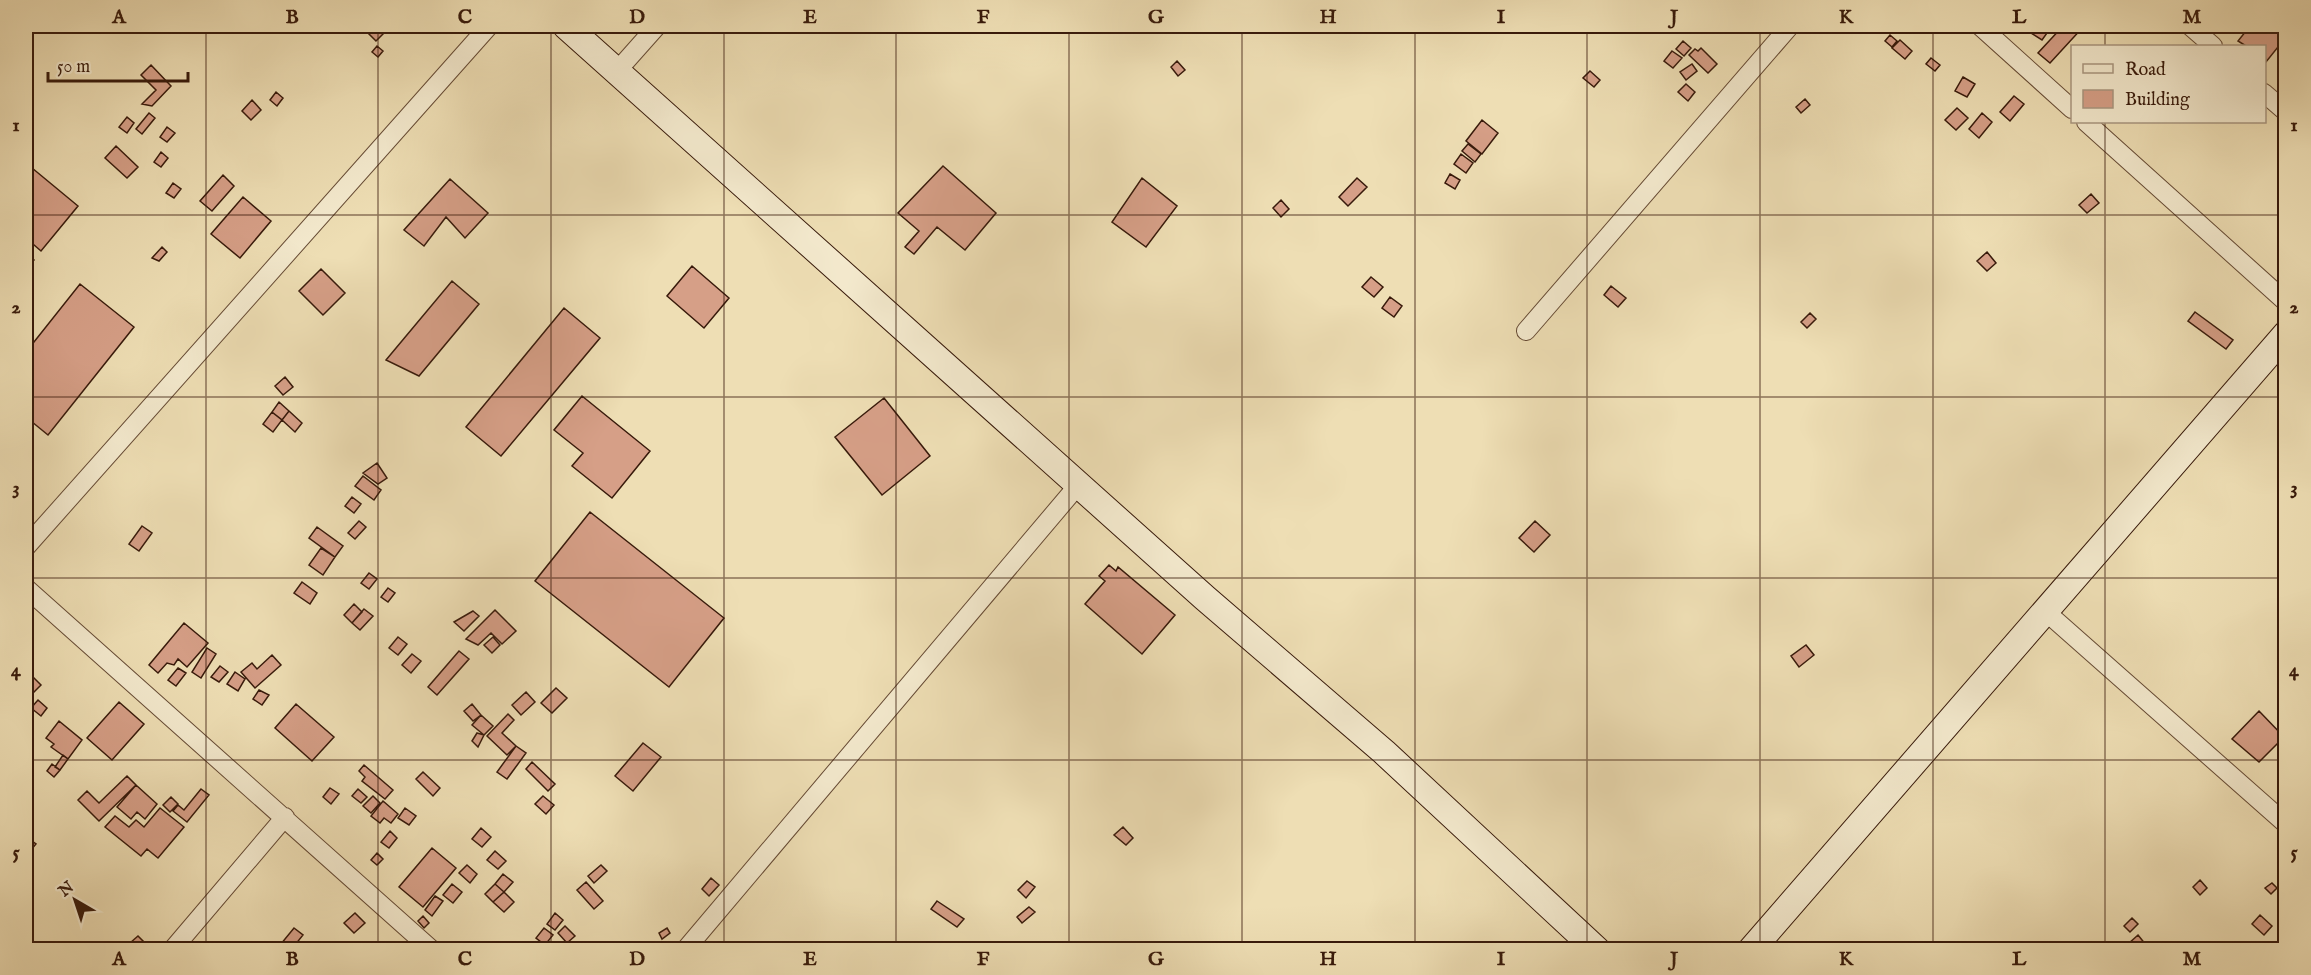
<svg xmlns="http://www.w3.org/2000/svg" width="2311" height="975" font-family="'IM FELL English',serif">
	<rect width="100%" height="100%" fill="#eedeb4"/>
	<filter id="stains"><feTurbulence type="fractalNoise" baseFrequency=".00333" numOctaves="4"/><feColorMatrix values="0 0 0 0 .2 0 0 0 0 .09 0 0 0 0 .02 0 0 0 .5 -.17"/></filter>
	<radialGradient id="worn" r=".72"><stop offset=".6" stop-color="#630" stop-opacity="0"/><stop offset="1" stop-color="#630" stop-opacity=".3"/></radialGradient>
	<path fill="#d69f87" stroke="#381a0b" stroke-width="1.5" d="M376,26H391L376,41L368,33Z
		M2036,26H2052L2042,40L2031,33Z
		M2063,26H2084L2050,63L2038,53Z
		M2250,26H2286V37L2266,62L2264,46H2246L2238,41Z
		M1890,35L1897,41L1892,47L1885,41Z
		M1900,40L1912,51L1905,59L1892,48Z
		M1683,41L1691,48L1684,56L1676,49Z
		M377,46L383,51L378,57L372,52Z
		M1701,48L1717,64L1708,73L1689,55L1695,49L1698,51Z
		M1672,51L1682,58L1673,68L1664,61Z
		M1931,58L1940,65L1935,71L1926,64Z
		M1177,61L1185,70L1178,76L1171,67Z
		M1692,64L1697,71L1686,80L1680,72Z
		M151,65L171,86L152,106L142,104L156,90L141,75Z
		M1590,71L1600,80L1594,87L1583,78Z
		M1963,77L1975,84L1967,97L1955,91Z
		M1686,84L1695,92L1688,101L1678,92Z
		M276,92L283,98L277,106L270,100Z
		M2014,96L2024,104L2010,121L2000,112Z
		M1805,99L1810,105L1801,113L1796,107Z
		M252,100L261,110L251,120L242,111Z
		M1957,108L1968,118L1956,130L1945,120Z
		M149,113L155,118L142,134L136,129Z
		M1982,113L1992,122L1979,138L1969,129Z
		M127,117L134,123L127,133L119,127Z
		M1482,120L1498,133L1482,154L1466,141Z
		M167,127L175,133L167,142L160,137Z
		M1468,144L1481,154L1475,162L1462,151Z
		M116,146L138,167L127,178L105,158Z
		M161,152L168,158L161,167L154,162Z
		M1461,154L1473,163L1466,173L1454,164Z
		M26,163L78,206L41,251L26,238Z
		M943,166L996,213L965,250L937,227L914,254L905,247L919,231L898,213Z
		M1450,174L1460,180L1455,189L1445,183Z
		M223,175L234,186L212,211L200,201Z
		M1142,178L1177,206L1146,247L1112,222Z
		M1357,178L1367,187L1348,206L1339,197Z
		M450,179L488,213L465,238L446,217L424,246L404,230Z
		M173,183L181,189L174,198L166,193Z
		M2091,194L2099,203L2087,213L2079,205Z
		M243,197L271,221L240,258L211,234Z
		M1281,200L1289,209L1281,217L1273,208Z
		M162,247L167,252L159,261L152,258Z
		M26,252L34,260L26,268Z
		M1987,252L1996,263L1987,271L1977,261Z
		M692,266L729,298L704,328L667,296Z
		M321,269L345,293L323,315L299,291Z
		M1371,277L1383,287L1374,297L1362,287Z
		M452,281L479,304L419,376L386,360Z
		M80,284L134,327L48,435L26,417V352Z
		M1611,286L1626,298L1618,307L1604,295Z
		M1390,297L1402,306L1394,317L1382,308Z
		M564,308L600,338L501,456L466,427Z
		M2195,312L2233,340L2226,349L2188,321Z
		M1810,313L1816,319L1807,328L1801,322Z
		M285,377L293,387L283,395L275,386Z
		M582,396L650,451L612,498L572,466L583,453L554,430Z
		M884,398L930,456L882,495L835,437Z
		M279,402L289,411L282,420L272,412Z
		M289,411L302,423L295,432L282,420Z
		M272,412L282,420L273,432L263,424Z
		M377,463L387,478L378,484L363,473Z
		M363,476L381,490L374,500L355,486Z
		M352,497L361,504L354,513L345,506Z
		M590,512L724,618L669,687L535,581Z
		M359,521L366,527L355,539L348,533Z
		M1535,521L1550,535L1534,552L1519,538Z
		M142,526L152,533L139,551L129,544Z
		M317,527L343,546L335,557L309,538Z
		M321,548L335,557L323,575L309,565Z
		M1109,565L1116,571L1118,567L1175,615L1142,654L1085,604L1105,581L1099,576Z
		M369,573L377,579L369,589L361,583Z
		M302,582L317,593L310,604L294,593Z
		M388,588L395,593L388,602L381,597Z
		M354,604L362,612L352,623L344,615Z
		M364,609L373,616L360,630L352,623Z
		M495,610L516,631L502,644L491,633L478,645L466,639Z
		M473,611L479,616L464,631L454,622Z
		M184,623L208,643L187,667L178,659L174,665L167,663L158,673L149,665Z
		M398,637L407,644L398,655L389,648Z
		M493,637L500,645L492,653L484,645Z
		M1806,645L1814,655L1799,667L1791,656Z
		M207,648L216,654L201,678L192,672Z
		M459,651L469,659L437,695L428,687Z
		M412,654L421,661L411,673L402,665Z
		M272,655L281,665L255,688L241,672L252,663L257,669Z
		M220,666L228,672L219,682L211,677Z
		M178,668L186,673L176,686L168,680Z
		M235,672L245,679L238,691L227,684Z
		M33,677L41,685L32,694L26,688V685Z
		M556,688L567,698L552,713L541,703Z
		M259,690L269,695L262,705L253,699Z
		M526,692L535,702L521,715L512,705Z
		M38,700L47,708L41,716L31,708Z
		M119,702L144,724L112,760L87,738Z
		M296,704L334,737L312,761L275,728Z
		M472,704L481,715L473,721L464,711Z
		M2259,711L2284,737L2259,762L2232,739Z
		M508,714L514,720L502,733L516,746L507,755L487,736Z
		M481,715L493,726L484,735L472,725Z
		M59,721L82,740L68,759L51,747L54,744L46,738Z
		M477,733L484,735L478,747L472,741Z
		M643,743L661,757L633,791L615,776Z
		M516,746L526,753L507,779L497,772Z
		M63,755L68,759L60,770L55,767Z
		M532,762L555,784L548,791L526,769Z
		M52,764L60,770L54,777L47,771Z
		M364,765L393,790L385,799L362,781L365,777L359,771Z
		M423,772L440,788L433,796L416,779Z
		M127,776L136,785L99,821L78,800L87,791L99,803Z
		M136,785L157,804L145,819L137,812L131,819L117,807Z
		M330,788L339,794L331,804L323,797Z
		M201,789L209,795L187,822L173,811L178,805L184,810Z
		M358,789L367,797L361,803L352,796Z
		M373,796L380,803L371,813L363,806Z
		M543,796L554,805L546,814L535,804Z
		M171,797L178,804L170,812L163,805Z
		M383,801L398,814L391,823L384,818L380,823L371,816Z
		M160,808L184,827L158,858L147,849L141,856L105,827L115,816L129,827L136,820L144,827Z
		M405,808L416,816L409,825L398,818Z
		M1123,827L1133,838L1126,845L1114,835Z
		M481,828L491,837L482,847L472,839Z
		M390,831L397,838L389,848L381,842Z
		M32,841L36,844L26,856V846L27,847Z
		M432,848L456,868L423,907L399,887Z
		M495,851L506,861L498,869L487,860Z
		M377,853L383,859L377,865L371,860Z
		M467,865L477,874L470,883L459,873Z
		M601,865L607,871L594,883L588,876Z
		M503,874L513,882L504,892L495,884Z
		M711,878L719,885L709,896L702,889Z
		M2200,880L2207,888L2200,895L2193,887Z
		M1027,881L1035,887L1026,898L1018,890Z
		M586,882L603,901L594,909L577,890Z
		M2272,883L2277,888L2271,894L2265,888Z
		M452,884L462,892L453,903L443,895Z
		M495,884L504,892L493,902L485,894Z
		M504,892L514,902L504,912L493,902Z
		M435,896L443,901L432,916L425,910Z
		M937,901L964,919L957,927L931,909Z
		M1029,907L1035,912L1022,923L1017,917Z
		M355,913L365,923L354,933L344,923Z
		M555,913L563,920L555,930L547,924Z
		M2260,915L2272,926L2264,935L2252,924Z
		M423,916L429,923L424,928L418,921Z
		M2132,918L2138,924L2130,932L2124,926Z
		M565,926L575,936L567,943L558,933Z
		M294,928L303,935L291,950H276Z
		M544,928L553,935L545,945L536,938Z
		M667,928L670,933L662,939L659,933Z
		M2138,935L2146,945L2141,950H2130L2127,945Z
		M138,936L145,943L136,950L130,943Z"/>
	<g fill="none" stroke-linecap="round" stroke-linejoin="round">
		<defs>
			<path id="street" d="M1980,26L2072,109
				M2190,26L2213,46
				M617,71L657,26
				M2264,93L2286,112
				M2086,122L2286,302
				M1526,331L1790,26
				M26,547L489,26
				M26,588L432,950
				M2045,611L2286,824
				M172,950L285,817
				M685,950L1079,484"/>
			<path id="secondary" d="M566,26L1205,598L1384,752L1597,950
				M1751,950L2286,334"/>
		</defs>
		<use href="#street" stroke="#664b35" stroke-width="20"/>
		<use href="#secondary" stroke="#381a0b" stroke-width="28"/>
		<use href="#street" stroke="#f4eace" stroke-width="18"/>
		<use href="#secondary" stroke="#f4eace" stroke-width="26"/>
	</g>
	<path fill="none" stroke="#381a0b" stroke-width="1.5" stroke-opacity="0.55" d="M206,26V950M378,26V950M551,26V950M724,26V950M896,26V950M1069,26V950M1242,26V950M1415,26V950M1587,26V950M1760,26V950M1933,26V950M2105,26V46M2105,122V950M26,215H2286M26,397H2286M26,578H2286M26,760H2286"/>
	<rect width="2311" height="975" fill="none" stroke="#eedeb4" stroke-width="66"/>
	<rect x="2071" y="45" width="195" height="78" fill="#f4eace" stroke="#a99780" stroke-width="1.5"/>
	<rect x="2083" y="64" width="30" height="9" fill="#f4eace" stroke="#a99780" stroke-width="1.5"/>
	<text x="2125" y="75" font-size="18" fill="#381a0b">Road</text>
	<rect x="2083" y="90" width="30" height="18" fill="#d69f87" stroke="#a99780" stroke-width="1.5"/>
	<text x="2125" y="105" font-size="18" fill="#381a0b">Building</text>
	<g transform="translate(75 900) rotate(321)" stroke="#f4eace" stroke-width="4.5" paint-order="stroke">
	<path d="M0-4.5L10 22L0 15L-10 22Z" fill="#381a0b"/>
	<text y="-9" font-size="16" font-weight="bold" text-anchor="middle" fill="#381a0b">N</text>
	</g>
	<path d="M48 72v9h140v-9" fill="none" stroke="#381a0b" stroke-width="3"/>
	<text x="57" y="72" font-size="18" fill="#381a0b" stroke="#f4eace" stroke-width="4.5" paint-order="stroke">50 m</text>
	<rect x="33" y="33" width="2245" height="909" fill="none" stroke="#381a0b" stroke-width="2"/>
	<g font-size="20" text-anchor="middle" font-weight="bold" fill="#381a0b">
		<text x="119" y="23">A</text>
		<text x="292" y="23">B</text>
		<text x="465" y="23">C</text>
		<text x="637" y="23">D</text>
		<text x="810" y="23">E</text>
		<text x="983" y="23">F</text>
		<text x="1156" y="23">G</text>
		<text x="1328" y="23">H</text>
		<text x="1501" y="23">I</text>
		<text x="1674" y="23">J</text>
		<text x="1846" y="23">K</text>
		<text x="2019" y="23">L</text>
		<text x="2192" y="23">M</text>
		<text x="16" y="131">1</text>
		<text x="2294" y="131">1</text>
		<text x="16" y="313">2</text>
		<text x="2294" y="313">2</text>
		<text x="16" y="494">3</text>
		<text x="2294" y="494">3</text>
		<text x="16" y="676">4</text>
		<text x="2294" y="676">4</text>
		<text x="16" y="858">5</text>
		<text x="2294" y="858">5</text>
		<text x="119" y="965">A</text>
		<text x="292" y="965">B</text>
		<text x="465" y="965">C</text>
		<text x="637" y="965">D</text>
		<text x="810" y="965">E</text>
		<text x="983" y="965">F</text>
		<text x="1156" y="965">G</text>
		<text x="1328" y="965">H</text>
		<text x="1501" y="965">I</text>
		<text x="1674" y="965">J</text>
		<text x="1846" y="965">K</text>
		<text x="2019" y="965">L</text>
		<text x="2192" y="965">M</text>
	</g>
	<rect width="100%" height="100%" filter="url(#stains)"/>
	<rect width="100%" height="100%" fill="url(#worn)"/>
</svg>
